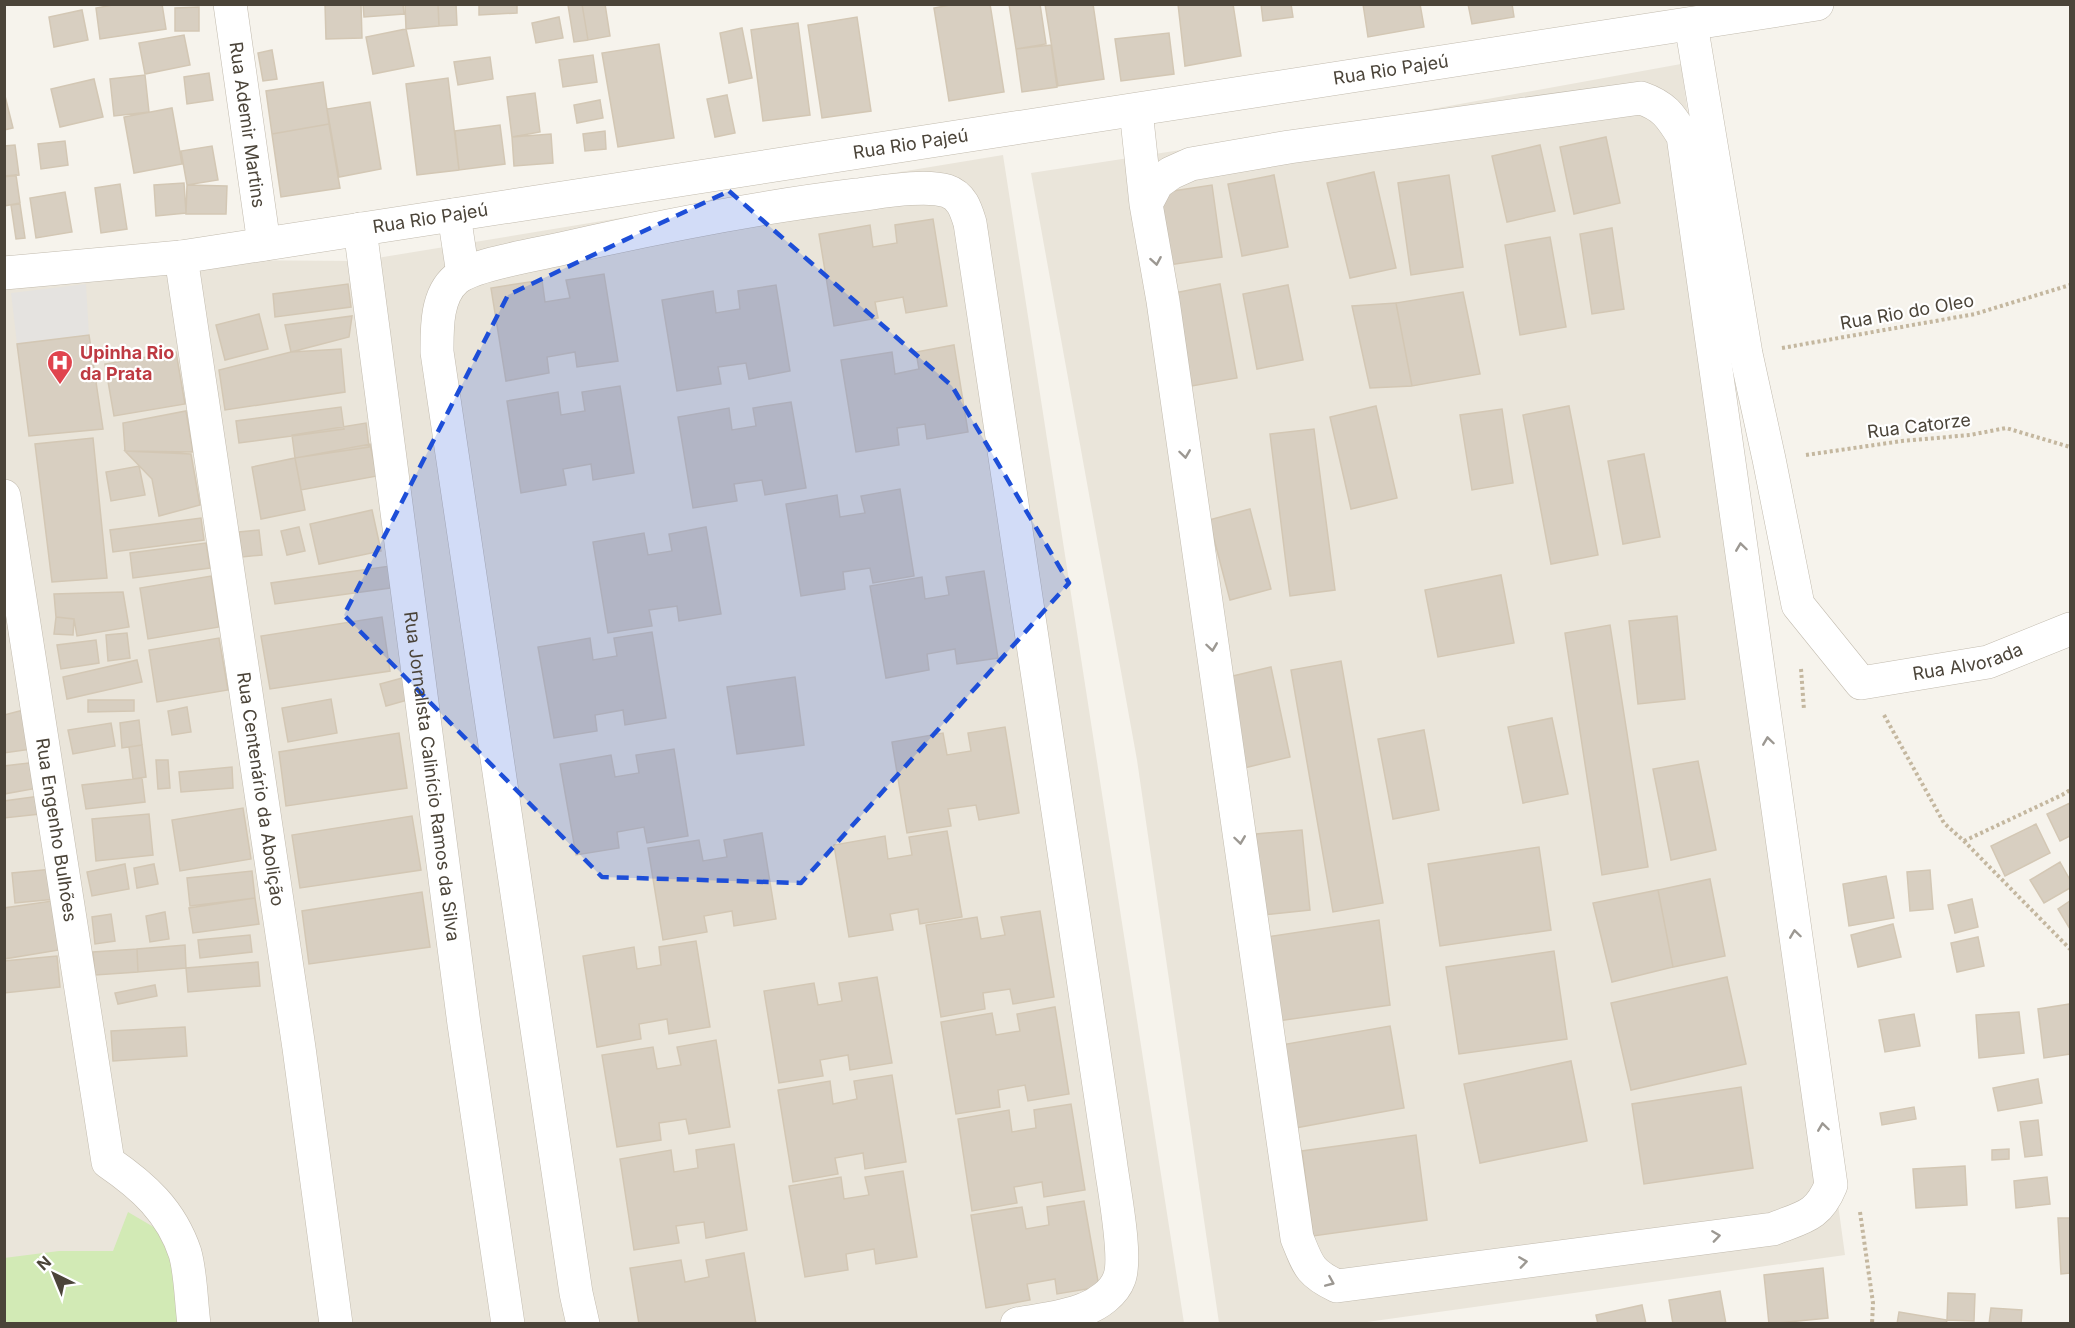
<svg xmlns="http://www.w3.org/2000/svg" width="2075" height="1328" font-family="Inter,sans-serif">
	<rect width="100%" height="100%" fill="#f6f3ec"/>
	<path fill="#eae5da" d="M1681,64L1845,1255L1360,1323H1219L1137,760L1031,173L1350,124Z
		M1003,155L1184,1323L5,1324V274L199,260L359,261Z"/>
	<path fill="#d2eab5" d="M128,1212L174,1239L171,1268L190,1286L180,1323H5L4,1258L59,1251H113Z"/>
	<path fill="#e5e3e0" d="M86,284L89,335L17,344L11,293Z"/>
	<path fill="#d8cfc1" stroke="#d3c7b4" stroke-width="1.5" d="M118,4H162L166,29L100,39L96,8Z
		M325,4H361L362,38L326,39Z
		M363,4H403L404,14L364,17Z
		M405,4H438L439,26L406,29Z
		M438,4H456L457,25L439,26Z
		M479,4H517V13L479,15Z
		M582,4H605L610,36L588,40Z
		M582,4L588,40L574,42L568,5Z
		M955,4H990L1004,92L949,101L934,8Z
		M1009,4H1040L1046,44L1016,49Z
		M1045,4H1093L1104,79L1058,86Z
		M1178,4H1233L1241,56L1185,66Z
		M1261,4H1291L1293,17L1263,21Z
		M1363,4H1420L1424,27L1368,37Z
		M1468,4H1512L1514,17L1472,24Z
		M199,7V31H175V8Z
		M82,10L88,40L54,47L49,17Z
		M559,17L563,38L536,43L532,23Z
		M857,17L871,111L822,118L808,25Z
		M798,23L810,115L763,121L751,30Z
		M742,28L752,78L729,83L720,33Z
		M406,29L414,66L373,74L366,37Z
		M1169,33L1174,74L1121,81L1115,39Z
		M184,35L190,65L145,74L139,43Z
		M659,44L674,138L618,147L602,53Z
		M1051,45L1057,87L1022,92L1016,49Z
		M272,50L277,79L263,81L258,53Z
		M593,55L597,82L563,87L559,60Z
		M490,57L493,79L458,85L454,62Z
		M209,73L213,100L187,104L184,77Z
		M145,75L149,112L114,116L110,79Z
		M448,78L459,170L417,175L406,84Z
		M94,79L103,117L60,127L51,89Z
		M323,82L329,124L272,134L266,91Z
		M4,92L13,128L4,130Z
		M535,93L540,132L512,137L507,97Z
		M727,95L735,133L715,137L707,99Z
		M600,100L603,118L577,123L574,105Z
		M370,102L381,169L339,177L327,109Z
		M172,108L182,164L134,173L124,117Z
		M329,124L340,188L281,197L272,134Z
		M500,125L505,164L459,170L455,131Z
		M605,131L606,149L585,151L583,134Z
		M551,134L553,163L514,166L512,137Z
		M1606,137L1620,203L1574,214L1560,147Z
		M65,141L68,165L41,169L38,144Z
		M15,145L19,175L4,177V146Z
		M1540,145L1555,211L1507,222L1492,156Z
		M212,146L218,180L187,185L181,151Z
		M1374,172L1396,268L1350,278L1327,183Z
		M16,175L20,203L4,206V176Z
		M1274,175L1288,247L1242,256L1228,184Z
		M1449,175L1463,267L1411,275L1398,183Z
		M184,183L186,213L156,216L154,185Z
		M120,184L127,229L101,233L95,188Z
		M187,185L227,186L226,214H186Z
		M1212,185L1222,257L1169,265L1160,193Z
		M65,192L72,232L36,238L30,198Z
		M20,204L25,238L16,239L11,205Z
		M933,219L947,306L906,313L903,297L875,302L878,318L834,326L819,234L870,225L873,247L897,243L895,225Z
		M1612,228L1624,309L1592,314L1580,234Z
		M1550,237L1566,327L1520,335L1505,245Z
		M604,274L618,361L577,367L575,352L547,357L549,373L506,381L491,288L542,280L545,302L570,298L566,280Z
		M348,284L351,307L275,317L273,294Z
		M1220,284L1237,378L1192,386L1174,293Z
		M776,285L790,371L749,379L746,363L718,367L721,384L677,391L662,300L713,291L716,313L740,309L738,291Z
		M1288,285L1303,360L1257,369L1243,294Z
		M1463,292L1480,374L1412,386L1396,303Z
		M1396,303L1412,386L1370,388L1352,306Z
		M259,314L268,349L225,360L216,325Z
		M352,316L349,337L291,352L285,325Z
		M89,335L103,429L29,436L17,344Z
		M954,345L968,432L927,439L925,424L897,428L899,445L856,452L841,360L892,352L895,374L919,369L916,352Z
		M341,349L345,392L225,410L219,370L291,352Z
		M176,352L185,404L114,416L105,364Z
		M620,386L634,473L593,480L591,464L563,469L566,485L521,493L507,401L558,392L561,415L585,411L582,392Z
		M791,402L806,488L765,495L762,480L734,484L737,501L693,508L678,417L729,408L732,430L756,426L753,408Z
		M1376,406L1397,498L1351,509L1330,417Z
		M1569,406L1598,555L1551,564L1523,415Z
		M341,407L344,429L239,443L236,421Z
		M1502,409L1513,483L1472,490L1460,415Z
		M186,411L193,452L125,451L123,423Z
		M366,423L369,447L295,458L292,435Z
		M1314,429L1335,590L1290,596L1270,434Z
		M93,438L107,578L52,582L35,444Z
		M370,444L377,476L301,490L295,458Z
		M125,451L191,454L200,505L159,516L152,479Z
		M1644,454L1660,537L1623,544L1608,461Z
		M295,458L305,510L261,519L252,467Z
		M139,466L145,495L111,501L106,472Z
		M900,489L914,576L873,583L870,568L843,572L845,589L801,596L786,504L837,495L840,517L865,513L861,496Z
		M1250,509L1271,589L1230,600L1209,520Z
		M372,510L381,551L319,564L310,524Z
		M201,518L204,540L113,552L110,530Z
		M299,527L305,551L287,555L281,531Z
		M706,527L721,614L679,621L677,606L649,610L652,626L608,633L593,542L644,533L648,555L672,551L669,534Z
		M259,530L262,555L242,557L239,532Z
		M206,543L210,568L133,578L130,553Z
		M390,566V588L275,604L271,583Z
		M984,571L998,658L957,664L955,649L927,654L929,670L886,678L870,586L922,577L925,599L949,595L946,577Z
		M1501,575L1514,643L1438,657L1425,590Z
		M211,576L219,627L148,639L140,588Z
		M123,592L129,627L77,636L74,619L56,617L54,594Z
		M1677,616L1685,699L1638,704L1629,621Z
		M56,617L74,619L73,635L54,634Z
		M382,617L390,671L270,689L261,636Z
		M1610,625L1648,867L1602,875L1565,633Z
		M652,632L666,718L625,725L623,710L595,715L597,731L554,738L538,647L590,638L593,660L617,656L614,638Z
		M127,633L130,658L108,661L106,635Z
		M219,638L228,690L157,702L149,650Z
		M96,640L99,663L61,669L57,645Z
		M137,660L142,682L67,699L63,677Z
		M1341,661L1383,903L1333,912L1291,670Z
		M1271,667L1290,757L1244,768L1224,678Z
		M406,677L411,699L386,706L380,684Z
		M795,677L804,745L737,754L727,687Z
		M331,699L337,733L288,742L282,708Z
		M88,700H134V711L88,712Z
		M187,707L191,732L172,735L168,711Z
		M31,708L38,748L4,753V715Z
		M1552,718L1568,794L1523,803L1508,727Z
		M139,720L142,745L122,748L120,723Z
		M111,723L115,746L73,754L68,730Z
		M1005,727L1019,813L979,820L976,805L948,809L951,826L907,833L892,742L943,733L947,755L971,751L968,733Z
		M1424,730L1439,810L1393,819L1378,739Z
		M399,733L407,788L286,806L279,752Z
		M142,745L146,777L133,779L129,747Z
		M674,749L688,836L647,843L644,827L617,832L619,848L576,855L560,764L611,755L615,777L639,773L636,755Z
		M156,760H168L170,788L158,789Z
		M1698,761L1716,850L1671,860L1653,769Z
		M37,762L38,788L4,794V766Z
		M232,767L233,788L181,792L179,772Z
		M142,778L145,802L86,809L82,785Z
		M47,795L49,813L4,818V801Z
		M2070,803V836L2060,841L2047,814Z
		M243,808L251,859L180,871L172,820Z
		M149,814L153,855L96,861L92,819Z
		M412,816L421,870L300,888L292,835Z
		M2036,824L2050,853L2005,876L1991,846Z
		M1302,830L1310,910L1263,915L1256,834Z
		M947,831L962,917L920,924L918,909L890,914L893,930L849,937L834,845L885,836L888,859L912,855L909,837Z
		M762,833L776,919L734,926L732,911L704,916L707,932L663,940L648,848L699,840L703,861L727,857L724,840Z
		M1539,847L1551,930L1440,946L1428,864Z
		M2060,862L2070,880V888L2044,903L2030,880Z
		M125,864L129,889L92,896L87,872Z
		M154,864L158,884L137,888L134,868Z
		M53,869L56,899L15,903L12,873Z
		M1930,870L1933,909L1910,911L1907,872Z
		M252,871L255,898L190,906L187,878Z
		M1886,876L1894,918L1849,926L1843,884Z
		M1710,879L1725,956L1673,967L1658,890Z
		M1658,890L1673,967L1612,982L1593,903Z
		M422,892L430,947L309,964L302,911Z
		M255,898L259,924L193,933L189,908Z
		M1972,899L1978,927L1955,933L1948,905Z
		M52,901L59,950L4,959V908Z
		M2070,901V929L2058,909Z
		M1040,911L1054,997L1013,1004L1010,989L983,993L985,1009L941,1017L926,925L977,917L981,939L1005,935L1001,917Z
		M165,912L169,939L150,942L146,916Z
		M111,914L115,941L95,944L92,917Z
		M1379,920L1390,1005L1278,1021L1266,937Z
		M1893,924L1901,957L1858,967L1851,935Z
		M250,935L252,952L200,958L198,940Z
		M1978,937L1984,966L1957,972L1951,943Z
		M696,941L710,1027L669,1034L667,1019L639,1024L641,1039L597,1047L583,956L634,947L637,969L661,965L659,947Z
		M185,945L186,968L138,972L137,949Z
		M137,949L138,972L95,975L93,952Z
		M1554,951L1567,1039L1459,1054L1446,967Z
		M57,956L60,987L4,993V961Z
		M258,962L260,986L188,992L186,968Z
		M877,977L892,1063L850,1070L848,1055L820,1060L823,1076L779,1083L764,991L814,983L818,1005L842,1001L839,983Z
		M1727,977L1746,1064L1631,1090L1611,1003Z
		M155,985L157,996L118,1004L115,993Z
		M2070,1004V1054L2044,1058L2038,1009Z
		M1055,1007L1069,1094L1028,1101L1025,1085L998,1090L1000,1107L956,1114L941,1022L992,1013L996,1035L1020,1031L1017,1014Z
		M2019,1012L2024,1053L1979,1058L1976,1015Z
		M1914,1014L1920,1046L1885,1052L1879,1020Z
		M1390,1026L1404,1108L1295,1128L1281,1045Z
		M185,1027L187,1056L113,1061L111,1031Z
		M716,1040L730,1127L689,1134L686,1119L659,1123L661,1140L617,1147L602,1055L653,1047L657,1069L681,1065L677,1047Z
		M1571,1061L1587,1141L1480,1163L1464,1084Z
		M892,1075L906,1162L865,1169L863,1153L835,1158L838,1174L793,1182L778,1090L830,1081L833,1104L857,1099L854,1081Z
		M2038,1079L2042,1103L1998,1111L1993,1088Z
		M1741,1087L1753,1168L1644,1184L1632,1104Z
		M1071,1104L1085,1190L1044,1197L1042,1182L1014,1187L1017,1203L972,1211L958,1119L1009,1110L1012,1132L1036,1128L1034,1110Z
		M1914,1107L1916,1119L1882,1125L1880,1113Z
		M2038,1120L2042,1155L2025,1157L2020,1122Z
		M1416,1135L1427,1220L1313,1236L1302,1151Z
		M734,1144L747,1230L706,1238L704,1222L676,1226L679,1243L634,1250L620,1159L671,1150L674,1172L698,1168L696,1150Z
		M2009,1149V1159L1992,1160V1150Z
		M1965,1166L1967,1205L1916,1208L1913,1169Z
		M903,1171L917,1257L876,1264L874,1249L846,1254L848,1270L805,1277L789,1186L841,1177L844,1199L869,1195L865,1177Z
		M2047,1177L2050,1204L2016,1208L2014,1181Z
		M1084,1201L1099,1287L1057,1294L1055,1279L1027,1284L1030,1300L986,1308L971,1215L1022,1207L1026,1229L1049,1225L1047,1207Z
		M2058,1218H2070V1273L2061,1274Z
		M744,1253L756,1324H639L630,1268L681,1260L685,1282L709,1277L706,1260Z
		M1823,1268L1828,1318L1769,1324L1764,1275Z
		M1720,1291L1726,1324H1673L1669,1300Z
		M1948,1293L1975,1294L1974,1321L1947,1320Z
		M1642,1305L1646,1324H1598L1596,1315Z
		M1991,1308L2022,1310L2021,1324H1989Z
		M1899,1312L1947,1320L1946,1324H1897Z"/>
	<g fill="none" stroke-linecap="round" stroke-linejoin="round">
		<defs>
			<g id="minor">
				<path id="s1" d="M230,4L264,244"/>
				<path id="s2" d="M1691,24L1746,354L1769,459L1798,605L1861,683L1988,662L2070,629"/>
				<path d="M1136,110L1146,204L1163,301L1297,1238C1308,1265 1309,1273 1337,1286L1773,1229C1803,1217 1818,1217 1831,1185L1683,136C1670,115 1664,106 1641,98L1289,147L1191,164L1171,173L1157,183L1146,204"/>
				<path d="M454,215L463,274"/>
				<path id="s3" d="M360,229L464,1024L508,1324"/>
				<path id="s4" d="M181,257L299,1048L336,1324"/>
				<path id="s5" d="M4,273L181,257L1817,4"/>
				<path id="s6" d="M4,496L108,1162C143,1186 171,1211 185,1253C191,1274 191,1302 194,1324"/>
				<path d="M583,1324L576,1293L437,352C437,329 436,296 456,279C473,264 540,254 565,248C662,226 758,207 857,195C881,192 925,184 947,191C962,196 966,210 970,223L1110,1159C1113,1185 1128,1258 1119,1279C1114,1293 1098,1304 1085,1309C1064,1318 1039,1320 1017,1324"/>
			</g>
		</defs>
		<use href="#minor" stroke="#c2bbae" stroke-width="34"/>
		<path stroke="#c4b79f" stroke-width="4" stroke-dasharray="3 3" stroke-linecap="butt" d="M1782,348L1975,314L2070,285
			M1806,455L1902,441L1970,435L2006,428L2070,447
			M1801,669L1804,710
			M1884,715L1944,823L1964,841L2070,949
			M1964,841L2062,795L2070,790
			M1860,1212L1873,1303L1872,1324"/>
		<use href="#minor" stroke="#fff" stroke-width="33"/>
	</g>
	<defs><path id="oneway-chevron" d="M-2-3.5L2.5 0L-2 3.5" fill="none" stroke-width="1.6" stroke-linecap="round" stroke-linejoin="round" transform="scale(1.5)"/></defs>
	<g stroke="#9c9892">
		<use href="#oneway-chevron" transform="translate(1156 261) rotate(80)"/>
		<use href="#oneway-chevron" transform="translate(1185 454) rotate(82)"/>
		<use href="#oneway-chevron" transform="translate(1741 547) rotate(-98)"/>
		<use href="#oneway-chevron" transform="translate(1212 647) rotate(82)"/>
		<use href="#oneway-chevron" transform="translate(1768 741) rotate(-98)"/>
		<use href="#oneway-chevron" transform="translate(1240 840) rotate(82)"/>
		<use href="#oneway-chevron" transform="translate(1795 934) rotate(-98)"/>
		<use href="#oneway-chevron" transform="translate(1823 1127) rotate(-98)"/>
		<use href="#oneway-chevron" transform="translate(1716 1236) rotate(-8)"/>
		<use href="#oneway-chevron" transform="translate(1523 1262) rotate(-8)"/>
		<use href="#oneway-chevron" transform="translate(1330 1282) rotate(23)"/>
	</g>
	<path fill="#1d4ed8" fill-opacity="0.2" stroke="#1d4ed8" stroke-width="4.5" stroke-dasharray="12 8" stroke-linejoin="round" d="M729,191L952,386L1069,583L801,883L602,877L344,615L508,295Z"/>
	<defs>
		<symbol id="hospital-pin" viewBox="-11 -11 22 30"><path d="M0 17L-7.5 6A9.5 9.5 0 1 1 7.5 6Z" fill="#e0444e" stroke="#fff"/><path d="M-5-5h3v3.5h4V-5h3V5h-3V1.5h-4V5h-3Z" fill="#fff"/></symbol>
	</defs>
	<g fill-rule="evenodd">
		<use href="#hospital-pin" x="45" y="348" width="30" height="40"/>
	</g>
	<g text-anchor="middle" stroke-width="4.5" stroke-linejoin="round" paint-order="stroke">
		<g font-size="18" fill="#4b4439" stroke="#fff">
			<text dy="6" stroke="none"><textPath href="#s5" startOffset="1402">Rua Rio Pajeú</textPath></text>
			<text dy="6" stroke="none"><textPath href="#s1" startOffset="122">Rua Ademir Martins</textPath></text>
			<text dy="6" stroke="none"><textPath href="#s5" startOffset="916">Rua Rio Pajeú</textPath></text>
			<text dy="6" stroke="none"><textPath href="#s5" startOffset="430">Rua Rio Pajeú</textPath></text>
			<text transform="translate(1907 312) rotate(-10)" y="6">Rua Rio do Oleo</text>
			<text transform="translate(1919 426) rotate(-7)" y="6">Rua Catorze</text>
			<text dy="6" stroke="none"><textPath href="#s2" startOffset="800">Rua Alvorada</textPath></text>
			<text dy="6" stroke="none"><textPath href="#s3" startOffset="552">Rua Jornalista Calinício Ramos da Silva</textPath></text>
			<text dy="6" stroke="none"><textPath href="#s4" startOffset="538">Rua Centenário da Abolição</textPath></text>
			<text dy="6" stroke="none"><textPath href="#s6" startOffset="338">Rua Engenho Bulhões</textPath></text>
		</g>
		<g font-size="18" font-weight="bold" fill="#be3a42" stroke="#fff" text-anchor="start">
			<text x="80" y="359">Upinha Rio<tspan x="80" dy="21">da Prata</tspan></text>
		</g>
	</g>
	<rect width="2075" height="1328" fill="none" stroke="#4b4439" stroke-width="12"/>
	<g transform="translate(54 1274) rotate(317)" stroke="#ffffff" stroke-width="4.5" paint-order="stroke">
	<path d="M0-4.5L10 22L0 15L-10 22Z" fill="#4b4439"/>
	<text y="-9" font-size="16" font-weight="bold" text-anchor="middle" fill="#4b4439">N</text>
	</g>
</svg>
